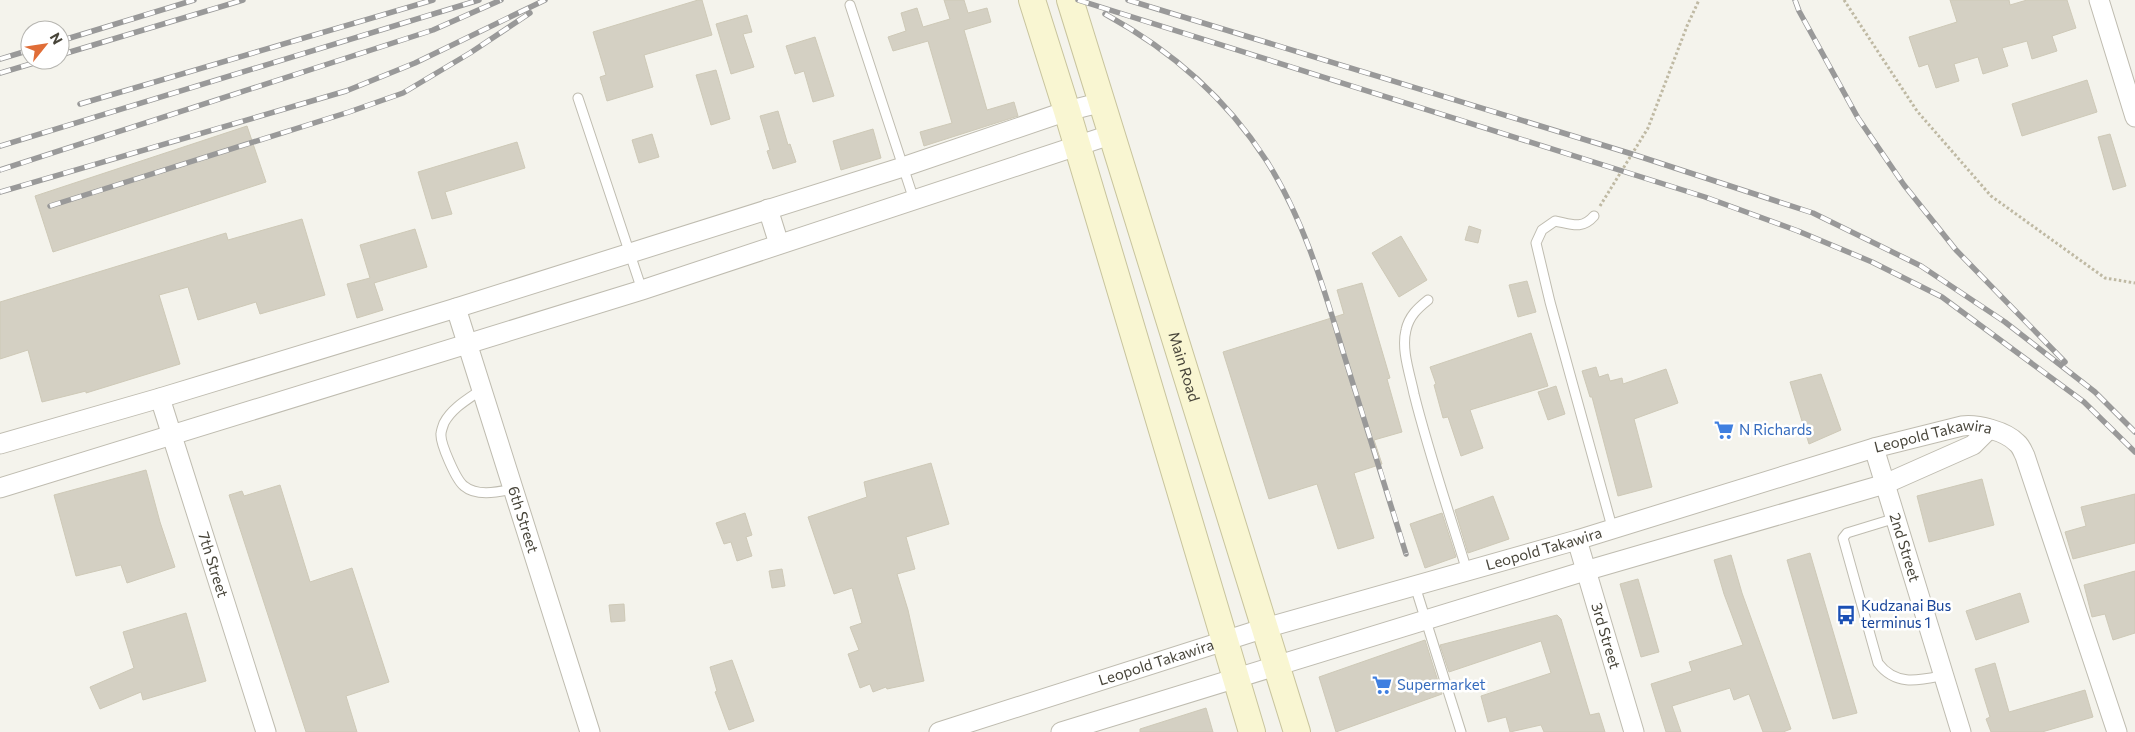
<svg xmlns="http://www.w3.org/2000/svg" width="2135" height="732" font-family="Commissioner,sans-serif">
	<rect width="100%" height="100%" fill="#f4f3ec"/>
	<path fill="#d4d0c3" stroke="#cec9b7" d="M698,0H702L712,35L644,55L653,87L607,101L600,77L606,75L593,32Z
		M944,0H964L968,13L987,8L991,22L964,30L987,110L1014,102L1018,116L924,146L920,132L952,123L928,41L893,51L888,37L906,31L901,13L917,8L923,27L950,19Z
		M1950,0H2009L2010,5L2027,0H2067L2076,28L2052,36L2057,51L2032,59L2027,41L2002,48L2008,66L1983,74L1978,57L1954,64L1959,81L1936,88L1928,64L1919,67L1909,37L1957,22Z
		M747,15L752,32L743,34L754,67L731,74L716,24Z
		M815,37L834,96L813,102L804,71L795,74L786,46Z
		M716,70L730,119L711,125L696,75Z
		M2087,80L2097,112L2022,136L2012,104Z
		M778,111L788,145L790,144L796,162L773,169L767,151L770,150L760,116Z
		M247,126L266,182L53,252L35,196Z
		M873,129L881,158L841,170L833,141Z
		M652,134L659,157L639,163L632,140Z
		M2110,134L2126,186L2113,190L2098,137Z
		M517,142L525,168L445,192L452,214L432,219L418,172Z
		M302,219L325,295L260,314L256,302L198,320L188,287L159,295L180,364L86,393V391L42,402L28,350L0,359V302L226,233L228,240Z
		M1469,226L1481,230L1478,243L1465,240Z
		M415,229L427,267L374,283L383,310L357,318L347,284L370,278L360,245Z
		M1401,236L1427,280L1399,297L1372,253Z
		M1527,281L1536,312L1518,317L1509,285Z
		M1362,283L1390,378L1387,379L1402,432L1374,440L1382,464L1354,473L1374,538L1338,549L1317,484L1269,499L1223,352L1344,314L1337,290Z
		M1531,333L1548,386L1470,410L1483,448L1461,456L1448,417L1443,418L1434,385L1436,384L1430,367Z
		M1596,367L1599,377L1608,374L1610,381L1622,378L1623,384L1666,369L1678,403L1634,419L1652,487L1618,496L1592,397H1590L1582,371Z
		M1821,374L1841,430L1809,444L1790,382Z
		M1556,386L1565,414L1548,420L1538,392Z
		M931,463L949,524L906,537L915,569L897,574L908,610L924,681L887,689L886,687L873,692L870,684L860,688L848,654L859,650L850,627L862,623L852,588L834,594L808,517L867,497L864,482Z
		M146,470L160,522L175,567L127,583L121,565L76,576L54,495Z
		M1982,479L1994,525L1929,542L1917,496Z
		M280,485L310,582L352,568L389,682L346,696L357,732H306L229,495L242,491L244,496Z
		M2135,494V543L2073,559L2065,532L2086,526L2081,507Z
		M1493,496L1509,539L1468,553L1455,510Z
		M745,513L752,535L746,537L752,556L737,561L731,542L724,544L716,523Z
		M1442,513L1456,557L1425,568L1410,524Z
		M1810,553L1857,713L1833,719L1787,560Z
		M1731,555L1742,593L1791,729L1783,732H1763L1749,694L1734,700L1730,688L1672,706L1681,732H1666L1651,684L1692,671L1689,662L1743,645L1724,594L1714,560Z
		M782,569L785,586L772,588L769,571Z
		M2135,571V633L2113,640L2105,614L2092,617L2084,585Z
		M1638,579L1659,652L1641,657L1620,584Z
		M2020,593L2029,622L1976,640L1966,611Z
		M624,604L625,621L611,622L609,605Z
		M186,613L206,681L143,700L141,692L100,709L90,687L134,668L123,632Z
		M1557,615L1561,619L1590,715L1599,713L1605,732H1544L1541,725L1510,732L1506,717L1488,722L1481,696L1551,673L1541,641L1449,672L1440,645Z
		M1425,640L1442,694L1336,732L1319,677Z
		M732,660L754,721L729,730L715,692L717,691L710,667Z
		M1995,663L2009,712L2085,690L2093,717L2042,732H1991L1986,719L1990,717L1975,669Z
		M1206,708L1213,732H1140V729Z"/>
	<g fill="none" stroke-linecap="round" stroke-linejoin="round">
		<defs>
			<path id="service" d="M850,5L914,200
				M578,98L642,290
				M1594,216C1582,230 1571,224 1555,221L1542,230L1536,243L1550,302L1612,527
				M1428,300C1418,308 1409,316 1406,330C1401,350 1410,374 1414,394C1429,454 1449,512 1467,571
				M481,390C468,399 452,408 444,423C443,426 441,431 441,434C440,443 456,480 464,486C477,497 498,492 513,489
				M1896,518L1847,533L1843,538L1878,663C1896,687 1920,680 1945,675
				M1415,586L1461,732"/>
			<g id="minor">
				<path d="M2099,0L2135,117"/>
				<path d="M768,209L779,244"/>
				<path id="s1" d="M456,308L590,732"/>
				<path id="s2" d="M160,398L266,732"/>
				<path d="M0,444L160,398L456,308L903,167L1067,111L1103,102"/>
				<path id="s3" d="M1874,448L1961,732"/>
				<path d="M0,488L642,290L1113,134"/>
				<path id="s4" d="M1577,540L1634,732"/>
				<path id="s5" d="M939,732L1265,628L1577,540L1874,448L1962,426C1977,424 2006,431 2017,443C2021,446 2023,452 2025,456L2117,732"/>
				<path d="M1061,732L1585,571L1885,484L1973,445L1989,429"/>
			</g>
			<g id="secondary">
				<path d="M1032,0L1067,111L1252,732"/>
				<path id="s6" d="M1070,0L1297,732"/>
			</g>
		</defs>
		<use href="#service" stroke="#bfbcb0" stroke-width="11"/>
		<use href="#minor" stroke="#bfbcb0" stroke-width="21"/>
		<use href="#secondary" stroke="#c8c49d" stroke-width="28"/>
		<path stroke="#bfb9a3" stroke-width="3" stroke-dasharray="2.5 2.5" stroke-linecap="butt" d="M1844,0L1917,111L1991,196L2105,278L2135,283
			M1600,206L1648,128L1687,26L1699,0"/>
		<use href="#service" stroke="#fff" stroke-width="9"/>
		<use href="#minor" stroke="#fff" stroke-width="19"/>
		<use href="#secondary" stroke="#f9f6d2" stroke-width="26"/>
		<defs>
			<path id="rail" d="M1078,0L1705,197L1798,231L1872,262L1942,297L2084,402L2135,452
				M1128,0L1632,154L1813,213L1921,266L2005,322L2095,392L2135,432
				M1795,0L1799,11L1858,118L1904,185L1956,250L2065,362
				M1105,14C1169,49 1226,98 1266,160C1304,219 1324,289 1344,355C1365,422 1386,488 1406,554
				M60,41L194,0
				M60,55L243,0
				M0,59L30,50
				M0,73L44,60
				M80,104L433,0
				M0,146L479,0
				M0,170L433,30L501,0
				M0,192L346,91L415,63L545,0
				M50,206L349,112L403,93L470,53L530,13"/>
		</defs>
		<use href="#rail" stroke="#999" stroke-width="5.5"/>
		<use href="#rail" stroke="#fff" stroke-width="4" stroke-dasharray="11" stroke-linecap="butt"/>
	</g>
	<defs>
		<symbol id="supermarket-bare" viewBox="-9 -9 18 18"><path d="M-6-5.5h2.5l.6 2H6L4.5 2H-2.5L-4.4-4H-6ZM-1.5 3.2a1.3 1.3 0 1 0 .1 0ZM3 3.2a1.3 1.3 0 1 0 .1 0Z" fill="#3f7fe0" stroke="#fff" stroke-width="2.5" paint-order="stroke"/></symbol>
		<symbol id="bus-bare" viewBox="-9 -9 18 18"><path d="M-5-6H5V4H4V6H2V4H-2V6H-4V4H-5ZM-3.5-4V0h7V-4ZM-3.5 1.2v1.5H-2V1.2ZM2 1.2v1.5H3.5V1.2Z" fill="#1a4fb4" stroke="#fff" stroke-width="2.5" paint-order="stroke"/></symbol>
	</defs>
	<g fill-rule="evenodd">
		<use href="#supermarket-bare" x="1710" y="416" width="28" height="28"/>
		<use href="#bus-bare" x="1832" y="601" width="28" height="28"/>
		<use href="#supermarket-bare" x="1368" y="671" width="28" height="28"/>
	</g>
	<g text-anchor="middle" stroke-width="5" stroke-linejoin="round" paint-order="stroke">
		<g font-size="15" fill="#48453a" stroke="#fff">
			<text dy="5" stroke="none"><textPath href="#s6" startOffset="384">Main Road</textPath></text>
			<text dy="5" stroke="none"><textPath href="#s5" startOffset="1038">Leopold Takawira</textPath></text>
			<text dy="5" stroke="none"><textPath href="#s1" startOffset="222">6th Street</textPath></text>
			<text dy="5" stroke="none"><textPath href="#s3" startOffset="104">2nd Street</textPath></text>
			<text dy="5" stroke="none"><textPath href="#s5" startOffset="632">Leopold Takawira</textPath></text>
			<text dy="5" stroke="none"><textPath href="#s2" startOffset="175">7th Street</textPath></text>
			<text dy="5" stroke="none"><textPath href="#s4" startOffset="100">3rd Street</textPath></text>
			<text dy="5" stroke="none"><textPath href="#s5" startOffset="228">Leopold Takawira</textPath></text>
		</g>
		<g font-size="15" fill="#366cbe" stroke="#fff" text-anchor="start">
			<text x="1739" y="435">N Richards</text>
			<text x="1397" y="690">Supermarket</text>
		</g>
		<g font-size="15" fill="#164399" stroke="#fff" text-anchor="start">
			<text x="1861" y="611">Kudzanai Bus<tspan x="1861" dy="17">terminus 1</tspan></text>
		</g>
	</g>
	<g transform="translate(45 45) rotate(60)"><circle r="24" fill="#ffffff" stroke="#b6b5b0"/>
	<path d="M0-4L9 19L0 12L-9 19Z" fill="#e06d37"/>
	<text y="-8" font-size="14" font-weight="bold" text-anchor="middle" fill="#48453a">N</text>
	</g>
</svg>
